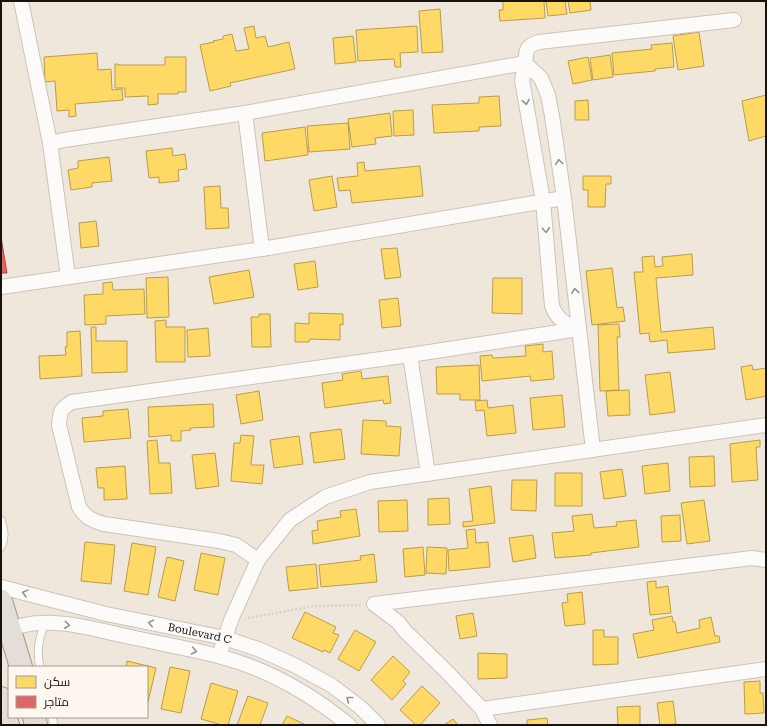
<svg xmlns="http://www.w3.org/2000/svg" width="767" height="726" font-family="'Roboto Serif',Cairo,serif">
	<rect width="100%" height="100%" fill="#f0e7dc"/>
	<path fill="#ffd966" stroke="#b99d4b" d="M503,1H544L545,18L500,21L499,10H503Z
		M546,1H565L567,14L548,16Z
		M568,1H590L591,10L570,13Z
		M440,9L443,52L422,53L419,11Z
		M254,26L256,38L265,36L268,47L289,42L295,69L230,83L231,86L210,91L200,45L214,42L213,41L223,39V36L232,34L236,51L249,49L244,28Z
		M417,26L418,52L400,53L401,67H395L394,59L358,61L356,30Z
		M699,32L704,66L678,70L673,36Z
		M353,36L356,62L335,64L333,38Z
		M672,43L674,67L655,69V71L614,75L612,53L652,49L651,45Z
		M97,53L98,70L111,69L112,90L122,89L123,100L75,104L76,116L69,117V110L57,111L55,81L45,82L44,57Z
		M610,55L613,77L593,80L590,58Z
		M165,57H186V92H178V94H158V104L148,105V96L125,97V88H115V64H118V65H165Z
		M588,57L592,80L573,84L568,61Z
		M766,95V136L749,141L742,101Z
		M499,96L501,126L479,127V131L434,133L432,105L479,103V97Z
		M588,100L589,120H575V101Z
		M413,110L414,135L394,136L393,111Z
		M390,113L392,136L375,138L376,144L352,147L348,119Z
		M348,123L350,149L309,152L307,126Z
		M305,127L308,155L265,161L262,133Z
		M172,148L173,156L185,154L187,169L178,170L179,181L159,183V177L149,178L146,151Z
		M109,157L112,181L92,183V187L71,190L68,170L78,168V161Z
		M364,162L365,171L420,166L423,196L352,203L350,190L339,191L337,178L358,176L357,163Z
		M332,176L337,207L314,211L309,180Z
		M583,176H611V184H606L605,207H588V190H583Z
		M220,186L221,208H228L229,228L206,229L204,187Z
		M96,221L99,246L81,248L79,223Z
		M397,248L401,277L385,279L381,249Z
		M692,254L693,275L656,278L661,332L713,327L715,349L668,353L667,340L650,342L649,333L640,334L634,272H643L642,257L654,256L655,267L663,266L662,257Z
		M315,261L318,287L298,290L294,264Z
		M612,268L617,308L623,307L625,321L592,325L586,271Z
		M249,270L254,297L214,304L209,277Z
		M168,277L169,317L147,318L146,278Z
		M493,278H522V314L492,313Z
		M112,282L113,290L144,289L145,314L106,316V324L85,325L84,295L103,294V283Z
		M398,298L401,326L382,328L379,300Z
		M309,313L343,314V325L340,324V340L310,339L309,342H295V323L309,324Z
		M259,314H270L271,347H252L251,317H259Z
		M166,320V327H185V362H156L155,321Z
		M619,324L620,337H617L619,390L600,391L598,325Z
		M91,327H96V341H127V372L92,373Z
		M208,328L210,356L188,357L187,330Z
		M80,331L82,376L40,379L39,356L66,355L65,347H67V332Z
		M543,344V352L552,351L554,379L531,381L530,376L482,381L480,356L492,355L493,358L526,356L525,346Z
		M479,365L480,400H460V394H437L436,367Z
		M752,365L753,370L766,368V396L746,400L741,367Z
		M361,371L362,379L388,376L391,403L384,404L383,400L325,408L322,383L343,380L342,374Z
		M670,372L675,412L650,415L645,375Z
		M629,390L630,415L608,416L606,391Z
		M259,391L263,420L241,424L236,395Z
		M562,395L565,427L533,430L530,398Z
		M487,400L488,408L513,405L516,433L487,436L484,410L476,411L475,401Z
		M213,404L214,427L190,428L191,430L181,431V441H171V435L149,437L148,407Z
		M128,409L131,438L84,442L82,418L103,416V411Z
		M363,420L386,421V426L401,427L399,456L361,454Z
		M341,429L345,459L314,463L310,433Z
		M241,435L254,436L251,465H264L262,484L231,481L234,443H240Z
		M299,436L303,464L274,468L270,440Z
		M157,440L159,463H170L172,493L150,494L147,441Z
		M760,440V447H756L758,480L732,482L730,444Z
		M215,453L219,486L196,489L192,455Z
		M714,456L715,486L690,487L689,457Z
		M668,463L670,491L645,494L642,466Z
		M125,466L127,499L104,500V488H98L96,468Z
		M622,469L626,496L604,499L600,472Z
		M555,473H582V506H555Z
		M512,480H537L536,511L511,510Z
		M491,486L495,523L463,527V522L473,521L469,489Z
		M449,498L450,524L428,525V499Z
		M407,500L408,531L379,532L378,501Z
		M704,500L710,541L687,544L681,503Z
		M356,509L360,536L313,544L312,531L318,530L317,521L341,517L340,511Z
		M592,514L594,528L617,526L616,522L636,520L639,547L591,553V555L555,558L552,533L574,531L572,516Z
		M680,515L681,541L662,542L661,516Z
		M475,529L476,543L488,542L490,567L449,571L448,550L468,548L466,530Z
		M533,535L536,558L513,562L509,538Z
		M85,542L115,545L111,584L81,581Z
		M132,543L156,547L148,595L124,591Z
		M423,547L425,575L405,577L403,549Z
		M427,547L447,548L446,574L426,573Z
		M201,553L225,558L218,595L194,590Z
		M374,554L377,582L321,587L319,565L361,560L360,556Z
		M167,557L184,561L175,601L158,597Z
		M316,564L318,588L289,591L286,567Z
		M656,581V588L668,586L671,613L650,615L647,582Z
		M582,592L585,624L565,626L562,603L568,602L567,594Z
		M305,612L336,627L333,633L339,635L330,653L324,650L323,652L292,638Z
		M473,613L477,636L460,639L456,616Z
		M672,616L673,622H675L677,633L700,628L699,620L711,617L715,636H719L720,642L638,658L633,634L654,630L652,620Z
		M355,630L376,642L359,671L338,659Z
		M593,630H604V637H618V664L593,665Z
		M478,653L507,654V678L478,679Z
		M393,656L410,672L403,681L406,684L392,700L371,680Z
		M127,661L156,668L148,702L147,667H126Z
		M170,667L190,671L181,713L161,709Z
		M760,681V693H763L764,713L745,714L744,682Z
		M211,683L238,691L228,725H222L201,719Z
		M422,686L440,703L420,725H416L400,710Z
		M248,696L268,703L260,725H237Z
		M673,701L676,724L660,725L657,703Z
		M640,706V725H618L617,707Z
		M287,716L304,724L303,725H282Z
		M547,718L548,725H527V720Z
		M453,719L458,725H444Z"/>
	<path fill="#e06666" stroke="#a44d4b" d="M1,237L7,273H1Z"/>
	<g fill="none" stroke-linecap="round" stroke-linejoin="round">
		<defs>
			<path id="lane" d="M1,520C4,530 6,537 1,547
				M40,667C36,652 39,637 45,623
				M52,717L54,725"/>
			<g id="street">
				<path d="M21,1L50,143L68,277"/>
				<path d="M525,63L541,78L548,95L552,116L564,198L593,450"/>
				<path d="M245,113L262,249"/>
				<path d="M50,143L64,140L245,113L525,63"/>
				<path d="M1,287L262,249L564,198"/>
				<path d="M579,329C565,323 558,321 552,306L543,201L522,80C523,75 525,69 525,64C527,50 524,47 539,42L734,20"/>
				<path d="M410,355L428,474"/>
				<path d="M258,560L236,545L219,541L104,524C91,520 86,518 79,507L59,425C60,412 60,409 72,402L410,355L579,329"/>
				<path id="s1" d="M1,587L106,614L225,638L258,649L294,665L331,685L360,707L378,725"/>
				<path d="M1,631C14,628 27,623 40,623C71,621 105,632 135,638C163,644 191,649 218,656C266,668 311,694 349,725"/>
				<path d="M219,656L231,620L258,560L290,520L325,497L370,482L766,425"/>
				<path d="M482,709L766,669"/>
				<path d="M490,725L482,709L448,673L405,631L398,622L374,604L752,558L766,560"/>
			</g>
			<path id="primary" d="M1,601L21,667
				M1,698L8,725
				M34,717L36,725"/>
		</defs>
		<use href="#lane" stroke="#cbc3bb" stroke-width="9"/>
		<use href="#street" stroke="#cbc3bb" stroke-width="16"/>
		<use href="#primary" stroke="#a09587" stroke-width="24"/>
		<path stroke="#d5d2ce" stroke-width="2.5" stroke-dasharray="2 2" stroke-linecap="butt" d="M248,618L315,606L362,605"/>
		<use href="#lane" stroke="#fdfbfa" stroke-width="7"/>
		<use href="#street" stroke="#fdfbfa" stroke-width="14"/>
		<use href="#primary" stroke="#e4ded8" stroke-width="22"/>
	</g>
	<defs><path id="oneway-chevron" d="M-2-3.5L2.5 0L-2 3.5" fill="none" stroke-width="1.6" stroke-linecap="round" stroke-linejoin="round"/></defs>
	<g stroke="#96928e">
		<use href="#oneway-chevron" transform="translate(526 102) rotate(80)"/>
		<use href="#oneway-chevron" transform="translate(559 162) rotate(-98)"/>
		<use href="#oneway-chevron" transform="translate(546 230) rotate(85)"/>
		<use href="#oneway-chevron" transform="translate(575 291) rotate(-96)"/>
		<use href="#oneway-chevron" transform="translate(25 593) rotate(-165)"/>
		<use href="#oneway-chevron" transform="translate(151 623) rotate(-168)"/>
		<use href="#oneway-chevron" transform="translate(67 625) rotate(6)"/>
		<use href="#oneway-chevron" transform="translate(194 651) rotate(12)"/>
		<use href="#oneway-chevron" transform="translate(349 699) rotate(-142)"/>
	</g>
	<g text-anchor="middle" stroke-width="4" stroke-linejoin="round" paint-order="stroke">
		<g font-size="11" fill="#17120b" stroke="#fdf7ef">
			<text dy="4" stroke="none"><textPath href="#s1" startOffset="204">Boulevard C</textPath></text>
		</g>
	</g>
	<rect width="767" height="726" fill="none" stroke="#17120b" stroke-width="4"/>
	<rect x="8" y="666" width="140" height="52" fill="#fdf7ef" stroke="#a19b94"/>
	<rect x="16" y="676" width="20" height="12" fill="#ffd966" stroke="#a19b94"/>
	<text x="44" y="686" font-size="12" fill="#17120b">سكن</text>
	<rect x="16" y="696" width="20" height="12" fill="#e06666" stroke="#a19b94"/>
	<text x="44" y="706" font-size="12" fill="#17120b">متاجر</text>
</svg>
